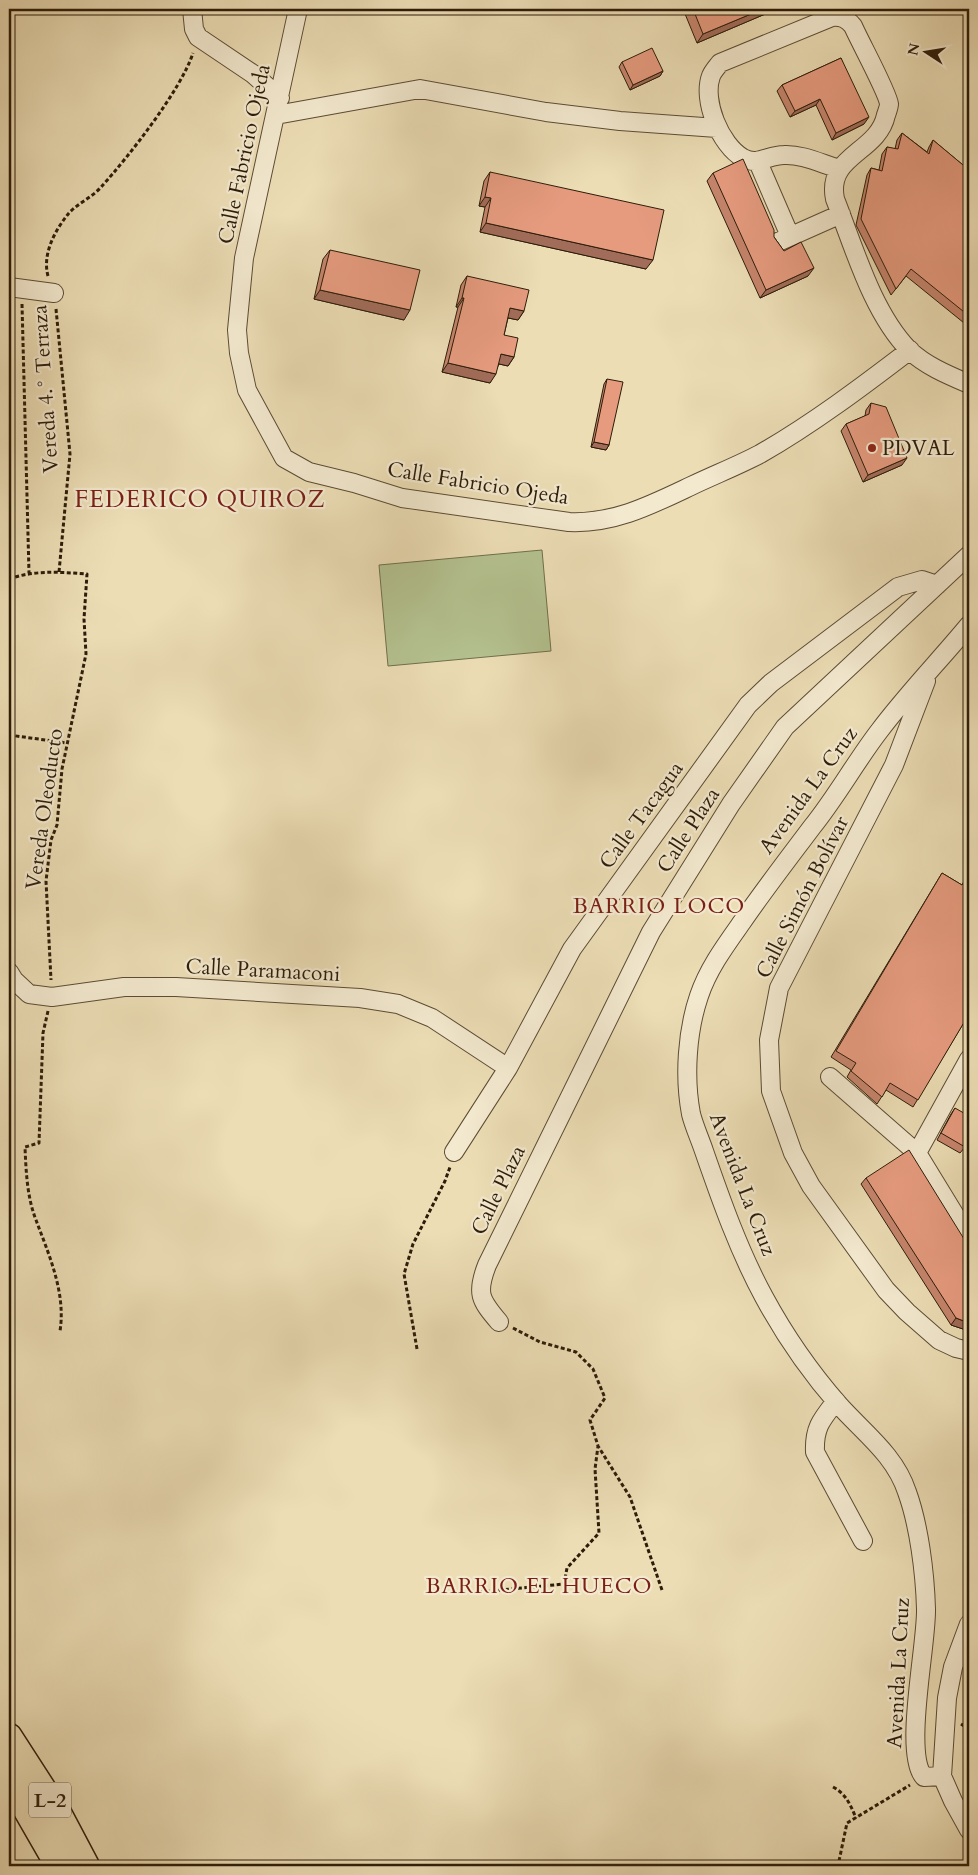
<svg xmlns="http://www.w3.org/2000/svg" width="978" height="1875" font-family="Cardo,serif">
	<rect width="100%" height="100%" fill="#ecddb5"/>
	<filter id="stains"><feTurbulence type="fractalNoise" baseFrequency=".004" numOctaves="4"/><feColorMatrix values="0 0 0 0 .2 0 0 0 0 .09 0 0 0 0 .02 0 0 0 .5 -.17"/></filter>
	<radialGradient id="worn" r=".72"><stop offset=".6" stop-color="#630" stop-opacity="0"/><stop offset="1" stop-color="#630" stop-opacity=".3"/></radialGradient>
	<path fill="#b4c290" stroke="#706f4c" d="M542,550L551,651L388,666L379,565Z"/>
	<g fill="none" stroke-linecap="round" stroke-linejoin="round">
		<defs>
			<path id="minor" d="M192,9L194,29L198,37L253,74L280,98
				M298,9L244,258L237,330L239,353L247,390L284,458L309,472L354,483L402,498L569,522C614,524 651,505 691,486C714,475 737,466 760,454C811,425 863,386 910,350
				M276,115L420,89L546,112L620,121L717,128
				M758,162L790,236
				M840,169C822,164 802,154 784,155C768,155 758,166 743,158C720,145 702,100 711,76C713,71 717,67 720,63L832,17C842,16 847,19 853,26C859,40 888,93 889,104C889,107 887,112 886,115C878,153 826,155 835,199C854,247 872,312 909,350C926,366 948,375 969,384
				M778,242L841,214
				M9,287L54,293
				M926,681L894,765L779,988L769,1040L771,1091L793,1153L811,1186L886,1290L907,1312L939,1340L956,1348L969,1351
				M9,972L14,980L29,994L52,997L124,987H176L360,998L398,1004L432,1018L508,1068
				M830,1077L917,1153L969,1238
				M454,1152L508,1068L572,949L748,705L771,683L898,587L922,580L937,585
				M917,1153L969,1059
				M499,1322C480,1300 476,1293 487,1265L651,932L731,804L785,727L969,555
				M836,1401C821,1420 814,1428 815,1452L863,1541
				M969,1624L953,1667L947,1698L942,1776L953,1801L969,1830
				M942,1776L924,1777C903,1754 927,1644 926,1609C925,1573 919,1525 907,1492C895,1455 864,1433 839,1405C811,1373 784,1334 764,1297C739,1251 721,1200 704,1151C700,1139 694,1126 691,1114C684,1077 687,1031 699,996C708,969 725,946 742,922C764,890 788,859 812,827C837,796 856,761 880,730C908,693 940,660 969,625"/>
			<path id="highway" d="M9,1737L58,1813L86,1866
				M9,1779L59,1866"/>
		</defs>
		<use href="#minor" stroke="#5c4c34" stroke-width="20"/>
		<use href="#highway" stroke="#2c1c09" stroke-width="29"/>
		<path stroke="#2c1c09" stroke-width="3" stroke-dasharray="4 2.5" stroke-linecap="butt" d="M48,276C42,254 55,230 69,213C78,203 93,197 102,186C129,156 181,90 193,53
			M22,304L29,573
			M56,309L70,454L59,572
			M9,579C34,570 60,572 87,574L84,619L86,654L62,769L57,825L51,840L46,881L51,980
			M9,735L67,743
			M48,1011L43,1033L39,1143L25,1147C26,1171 27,1197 36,1220C49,1255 66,1293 60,1331
			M513,1328L540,1342L576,1352L593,1369L605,1398L590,1420L598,1446L630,1497L662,1590
			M417,1349L404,1274L413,1244L445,1181L450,1167
			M479,1592L564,1584L567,1568L599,1533L595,1469L598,1446
			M961,1724L969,1729
			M833,1787C846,1794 850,1804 856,1818
			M827,1866L839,1861L847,1823L910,1785"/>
		<use href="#minor" stroke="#f3e9cf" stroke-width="18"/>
		<use href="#highway" stroke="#ecddb5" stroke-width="26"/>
	</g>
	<path fill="#c6856d" stroke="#2c1c09" d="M683,9H777L697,43Z
		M841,58L864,124L832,140L816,105L790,117L777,91L782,85Z
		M622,62L663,71L660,76L630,90L619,67Z
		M902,133L927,152L929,147L933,140L969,170V327L906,276L891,295L856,225L867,175L871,168L879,170L882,154L887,147L895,149L897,140Z
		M490,172L646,269L480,232L485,207L479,206L484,181Z
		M713,173L774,237L784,251L808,276L760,298L707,181Z
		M330,250L404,320L314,299L323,259Z
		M467,276L524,311L518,320L508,318L504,335L514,357L508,366L499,364L490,383L442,372L458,307H456L461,285Z
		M607,379L609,445L606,450L591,447L604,384Z
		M871,403L902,465L863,482L841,431L846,424L865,416L866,410Z
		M969,872V1014L913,1107L886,1090L877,1104L847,1077L851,1070L831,1057L942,873L962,885Z
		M955,1108L965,1147L960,1153L937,1140L951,1114Z
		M866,1178L969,1247V1330H966L951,1325L861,1184Z"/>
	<path fill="#a16c59" stroke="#2c1c09" d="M763,9H777L697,43L703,34Z
		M663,71L660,76L630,90L633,85Z
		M820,99L816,105L790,117L795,111Z
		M869,117L864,124L832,140L836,133Z
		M485,197L491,198L485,207L479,206Z
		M486,223L653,260L646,269L480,232Z
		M814,268L808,276L760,298L766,290Z
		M320,290L410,310L404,320L314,299Z
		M462,298H464L458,307H456Z
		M510,308L524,311L518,320L504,317Z
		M501,354L514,357L508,366L495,363Z
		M448,363L496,374L490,383L442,372Z
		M594,442L609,445L606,450L591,447Z
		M907,458L902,465L863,482L868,475Z
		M956,1318L969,1323V1330H966L951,1325Z"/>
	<path fill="#e69b7f" stroke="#2c1c09" d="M693,9H763L703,34Z
		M652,48L663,71L633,85L622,62Z
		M841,58L869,117L836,133L820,99L795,111L782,85Z
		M902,133L929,154L933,140L969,170V316L911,269L896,289L861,219L871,168L882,171L887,147L898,149Z
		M743,159L774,230V237L784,251L801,242L814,268L766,290L713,173Z
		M490,172L664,210L653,260L486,223L491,198L485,197Z
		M330,250L420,270L410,310L320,290Z
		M467,276L529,290L524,311L510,308L504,335L518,338L514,357L501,354L496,374L448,363L464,298H462Z
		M607,379L623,382L609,445L594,442Z
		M871,403L886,407L907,458L868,475L846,424L869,414Z
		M942,873L962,885L969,874V1014L918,1100L890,1083L882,1097L851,1071L856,1063L836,1051Z
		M955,1108L969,1116V1139L965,1147L941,1133Z
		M909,1150L969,1247V1323L956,1318L866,1178Z"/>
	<circle fill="#8f2418" stroke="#f3e9cf" stroke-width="2" cx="872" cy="448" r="5"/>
	<g text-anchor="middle" stroke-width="4.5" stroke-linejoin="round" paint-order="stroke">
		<rect fill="#f3e9cf" stroke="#685a44" stroke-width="1" x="29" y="1782.5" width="42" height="35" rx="4"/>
		<g font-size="20" font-weight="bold" fill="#2c1c09">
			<text x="50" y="1807">L-2</text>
		</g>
		<g font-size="21" fill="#2c1c09" stroke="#f3e9cf">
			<text transform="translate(244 154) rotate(-78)" y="7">Calle Fabricio Ojeda</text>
			<text transform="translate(45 389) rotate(-94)" y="7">Vereda 4.° Terraza</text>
			<text transform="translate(478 483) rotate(9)" y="7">Calle Fabricio Ojeda</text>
			<text transform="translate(808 790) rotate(-54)" y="7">Avenida La Cruz</text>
			<text transform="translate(44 809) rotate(-82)" y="7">Vereda Oleoducto</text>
			<text transform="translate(641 815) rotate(-54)" y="7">Calle Tacagua</text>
			<text transform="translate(688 830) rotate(-57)" y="7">Calle Plaza</text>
			<text transform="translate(802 897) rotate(-63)" y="7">Calle Simón Bolívar</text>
			<text transform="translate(263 970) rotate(3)" y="7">Calle Paramaconi</text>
			<text transform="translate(743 1184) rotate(69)" y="7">Avenida La Cruz</text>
			<text transform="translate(498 1190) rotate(-64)" y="7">Calle Plaza</text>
			<text transform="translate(898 1673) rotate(-87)" y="7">Avenida La Cruz</text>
		</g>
		<g font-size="21" fill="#2c1c09" stroke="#f3e9cf" text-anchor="start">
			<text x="882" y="455">PDVAL</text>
		</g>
		<g font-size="22" letter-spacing="1" fill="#7a1f14" stroke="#f3e9cf">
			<text x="659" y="913">BARRIO LOCO</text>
			<text x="539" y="1593">BARRIO EL HUECO</text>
		</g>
		<g font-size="24" letter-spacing="1" fill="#7a1f14" stroke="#f3e9cf">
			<text x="200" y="507">FEDERICO QUIROZ</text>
		</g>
	</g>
	<rect width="978" height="1875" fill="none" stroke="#ecddb5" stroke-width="30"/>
	<rect x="10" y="10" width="958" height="1855" fill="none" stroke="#2c1c09" stroke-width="2.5"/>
	<rect x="15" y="15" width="948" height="1845" fill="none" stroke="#2c1c09"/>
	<g transform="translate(926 52) rotate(282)" stroke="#f3e9cf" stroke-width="4" paint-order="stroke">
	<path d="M0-4L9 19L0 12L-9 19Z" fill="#2c1c09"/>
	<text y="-8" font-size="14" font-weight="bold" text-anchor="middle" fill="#2c1c09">N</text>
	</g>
	<rect width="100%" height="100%" filter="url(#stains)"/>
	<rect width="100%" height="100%" fill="url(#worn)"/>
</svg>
